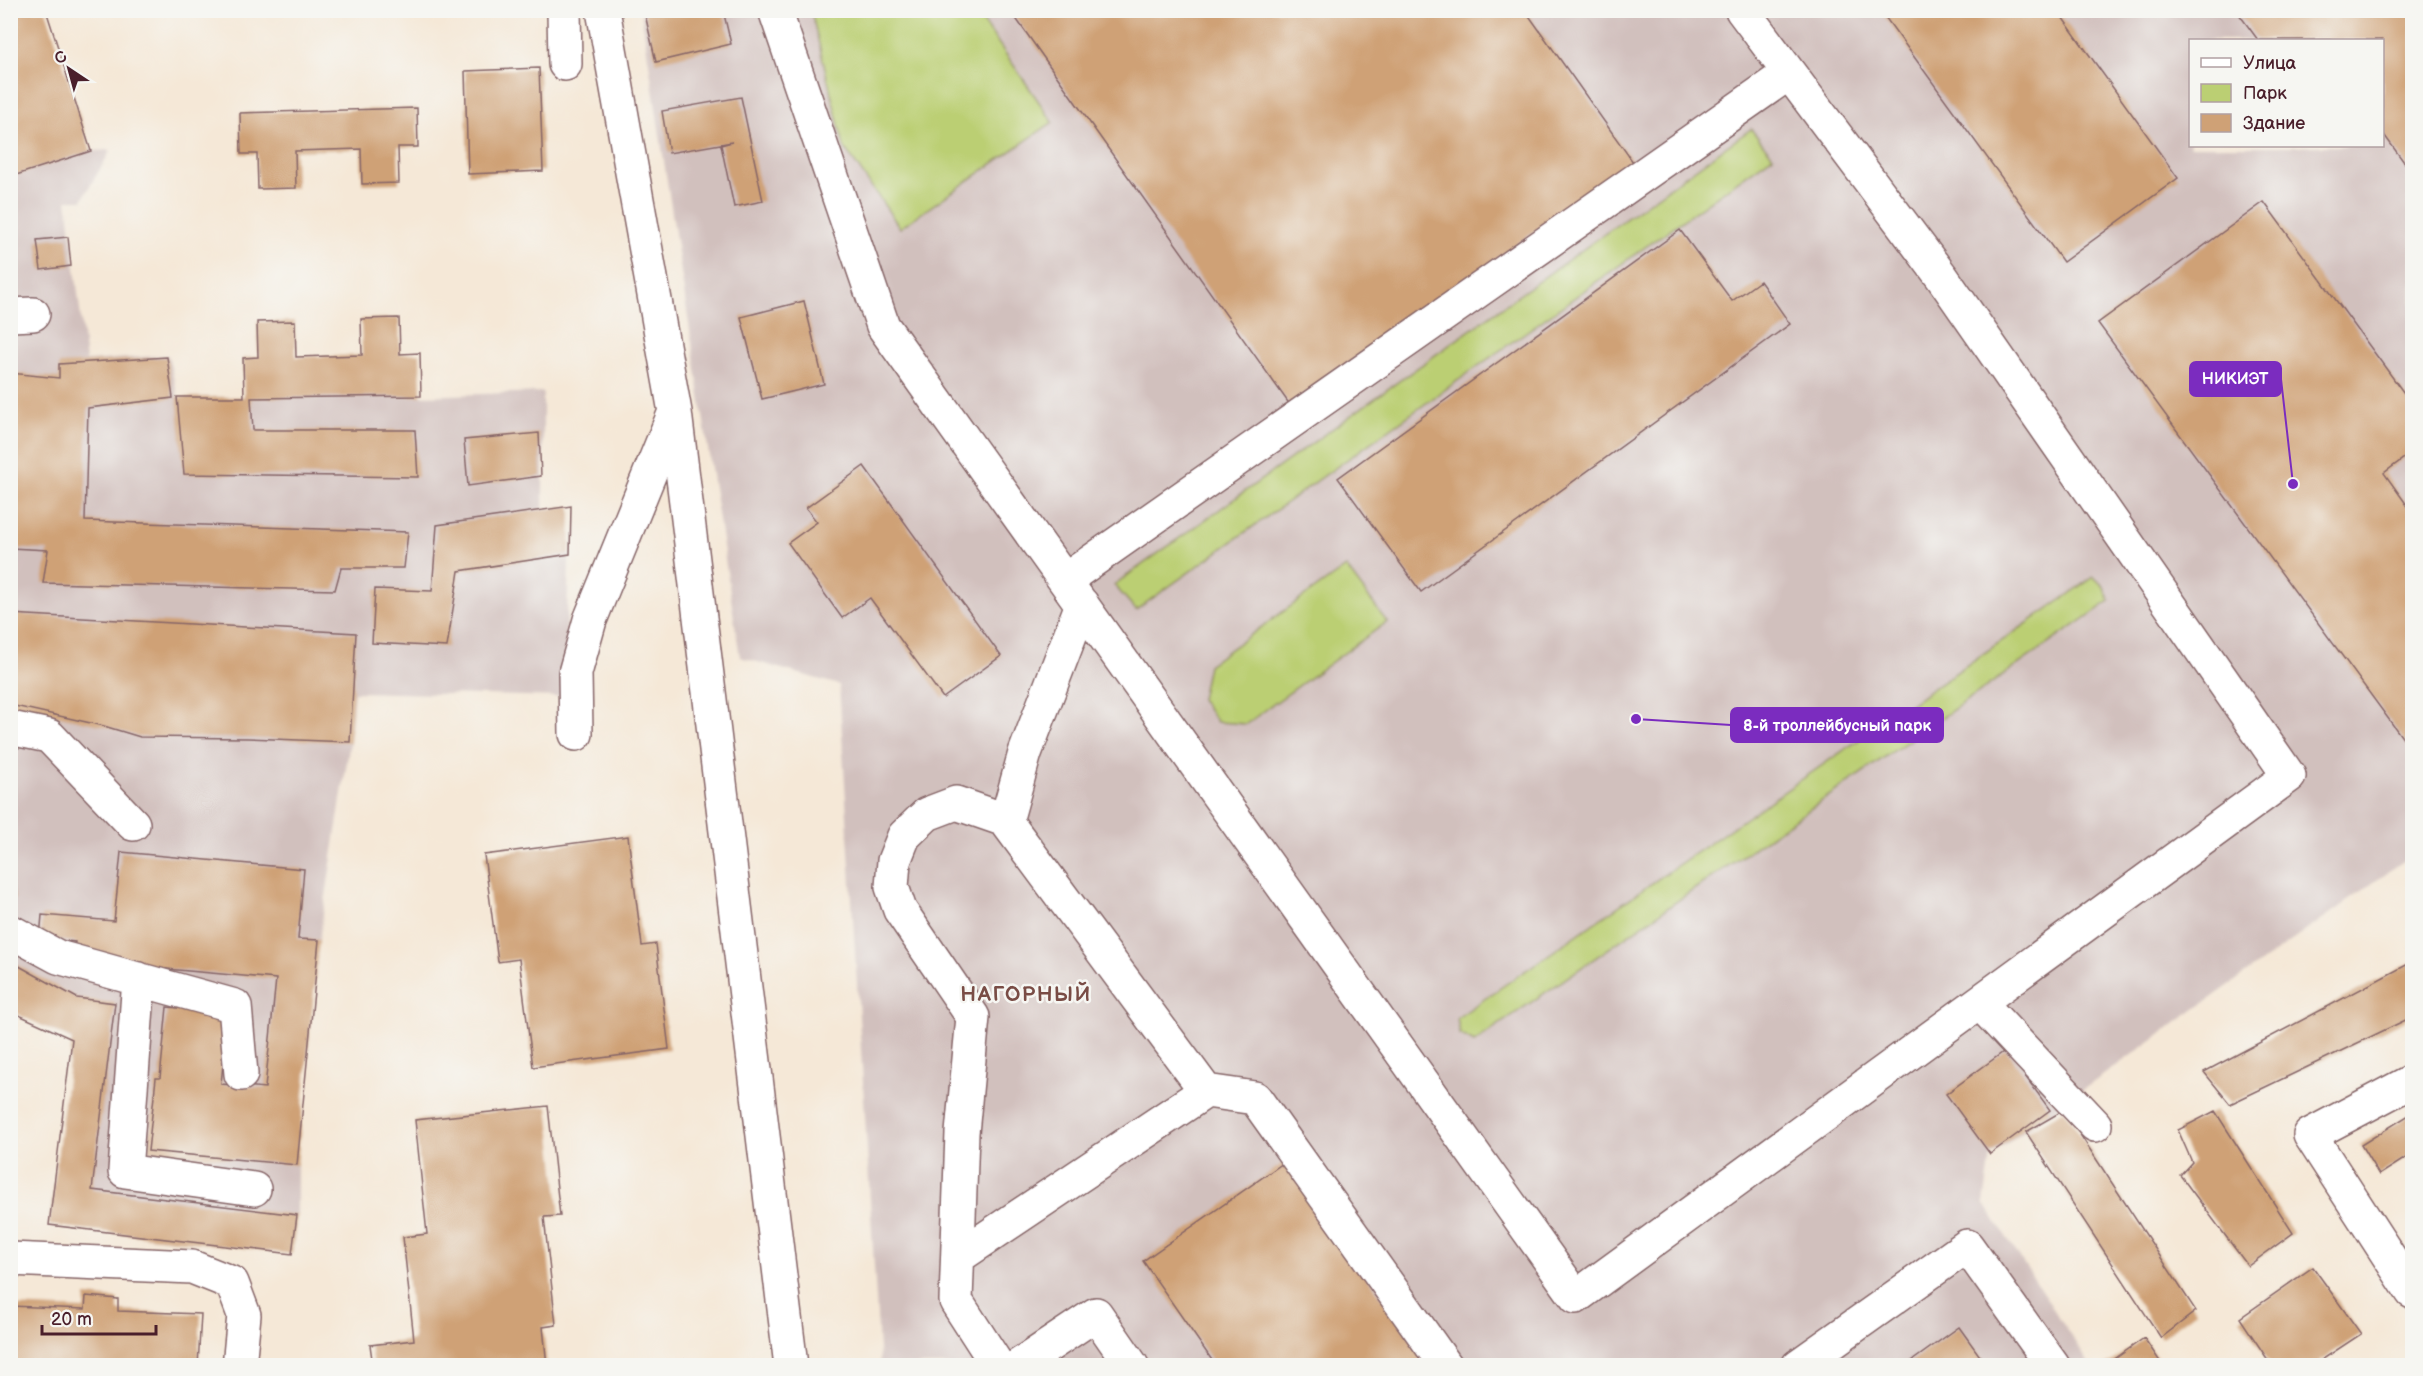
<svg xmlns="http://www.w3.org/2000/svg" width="2423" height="1376" font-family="'Balsamiq Sans',sans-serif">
	<rect width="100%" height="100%" fill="#f6f6f2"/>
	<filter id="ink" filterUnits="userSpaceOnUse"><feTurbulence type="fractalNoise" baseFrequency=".0167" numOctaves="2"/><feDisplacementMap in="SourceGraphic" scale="12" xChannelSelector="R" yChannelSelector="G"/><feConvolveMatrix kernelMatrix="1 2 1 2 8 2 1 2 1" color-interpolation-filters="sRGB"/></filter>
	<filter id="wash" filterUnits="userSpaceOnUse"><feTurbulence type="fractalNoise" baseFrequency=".008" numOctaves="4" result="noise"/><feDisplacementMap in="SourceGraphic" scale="24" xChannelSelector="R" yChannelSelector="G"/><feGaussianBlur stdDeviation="1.35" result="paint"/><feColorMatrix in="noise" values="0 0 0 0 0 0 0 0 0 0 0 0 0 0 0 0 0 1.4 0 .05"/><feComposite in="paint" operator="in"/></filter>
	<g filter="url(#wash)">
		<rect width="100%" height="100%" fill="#f5e8d7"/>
		<path fill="#d1c0bd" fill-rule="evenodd" d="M10,11L91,151L111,150L82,200H67L86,361L168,355L178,397L421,396L543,392V509L571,506L564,697L354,692L350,742L319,940L297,1165V1215L292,1254L49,1225L72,1040L11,1011Z
			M641,11H2412V855L1991,1155L1984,1203L2090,1365H880L839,685L740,657ZM2190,40H2382V146H2190Z"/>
		<path fill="#bbcf73" stroke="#82774f" stroke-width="1.5" d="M811,11H976L1053,122L900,228L844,147Z
			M1751,129L1773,156L1136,610L1114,585Z
			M1346,567L1387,622L1246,724L1217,722L1201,699L1208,665Z
			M2094,577L2104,587L2110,601L1474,1042L1460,1034L1457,1018Z"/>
		<g id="blocks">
			<path fill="#cfa176" d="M10,10H46L91,151L10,177Z
				M644,10H723L731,44L656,62Z
				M1010,10H1525L1633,162L1290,405Z
				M1880,10H2057L2178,178L2063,262Z
				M2236,10H2412V173L2382,132V40H2258Z
				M539,68L543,171L468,174L465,71Z
				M741,97L763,201L734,207L721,145L732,142L669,153L662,111Z
				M417,108L418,147H398L399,183L362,184L361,149L295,151L296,188L258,189L257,154H241L240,113Z
				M2264,202L2412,404V452L2384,473L2412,512V751L2098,323Z
				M1680,230L1732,301L1760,281L1790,324L1421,592L1338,478Z
				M68,237L71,266L41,270L37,240Z
				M804,301L824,384L762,399L741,317Z
				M399,318L400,354L420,353L421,396L251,398L253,430H415L418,477L184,474L177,397H244L243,358L258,357L257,322L295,321L296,357L362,355L361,319Z
				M167,357L173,398L88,408L85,521L408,532L404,568H341L335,590L43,583L48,550L10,548V373L59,378V364Z
				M539,433L541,476L468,486L464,440Z
				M864,466L1001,656L943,698L870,598L842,618L788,543L817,522L806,508Z
				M571,506L570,554L459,571L447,647L372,643L375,589L432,591L437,525Z
				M10,614L356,633L350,742L247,738L140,737L104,726L10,705Z
				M628,836L642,946L656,944L669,1049L533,1067L519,959L498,962L484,855Z
				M121,852L304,869L298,939L319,940L297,1165L148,1151L156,1078H160L167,1007L228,1012L221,1084L265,1088L276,979L101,963L102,952L74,949L75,942L40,938L42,915L114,921Z
				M10,875L15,899H10Z
				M10,961L77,998L115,1003L92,1190L297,1215L292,1254L49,1225L72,1039L10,1011Z
				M2412,962V1017L2230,1104L2204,1072Z
				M2006,1050L2050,1110L1990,1154L1946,1094Z
				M548,1106L560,1216L544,1217L556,1325L543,1327L547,1366H373L370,1345L414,1340L403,1237L427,1234L415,1120Z
				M2064,1110L2196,1311L2161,1338L2026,1132Z
				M2215,1111L2293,1233L2248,1266L2180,1175L2192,1162L2178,1130Z
				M2412,1113V1154L2379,1175L2361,1145Z
				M1286,1161L1430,1366H1216L1143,1261Z
				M2313,1267L2361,1334L2320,1361L2323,1366H2272L2240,1318Z
				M86,1296L118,1299V1311L201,1314L198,1366H10V1306L85,1309Z
				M1959,1327L1987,1366H1905Z
				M2144,1338L2163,1366H2105Z
				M689,1359V1366H650V1364Z"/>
		</g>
	</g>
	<g filter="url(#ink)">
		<use href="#blocks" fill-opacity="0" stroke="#866567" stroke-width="1.5"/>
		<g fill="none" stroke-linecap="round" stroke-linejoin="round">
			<defs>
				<path id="minor" d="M564,10L565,64
					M603,10L675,412L791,1366
					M775,10L883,326L1576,1297L2289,776L1942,277L1742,10
					M10,315L33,314
					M1065,580L1789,73
					M10,728L49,736L133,824
					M576,734L575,673L590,620L674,414
					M1008,814L1025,753L1082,604
					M10,931L58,957L235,1006L241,1074
					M139,979L125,1171L254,1189
					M1980,1003L2095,1125
					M2412,1081L2310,1135L2412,1292
					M1206,1091L1255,1098L1446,1366
					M958,1257L1206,1091L1005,820L956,803L927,814L904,836L894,861L892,887L900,910L973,1017L962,1133L956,1301L998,1366
					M10,1259L192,1267L232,1283L244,1315L239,1366
					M1018,1366L1096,1314L1132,1366
					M1798,1366L1967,1246L2053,1366"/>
			</defs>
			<use href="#minor" stroke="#866567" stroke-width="36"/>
			<use href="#minor" stroke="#fff" stroke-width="33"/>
		</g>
	</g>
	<g text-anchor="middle" stroke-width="5" stroke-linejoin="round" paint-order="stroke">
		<g font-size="21" font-weight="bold" letter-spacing="1.5" fill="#794c45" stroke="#f6f6f2">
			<text x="1026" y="1001">НАГОРНЫЙ</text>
		</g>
	</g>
	<path fill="none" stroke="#7b2cbf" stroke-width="2" d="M2293 484L2281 379M1636 719L1731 725"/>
	<g fill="#7b2cbf" stroke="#f6f6f2" stroke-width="2">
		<circle cx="2293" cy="484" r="6"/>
		<circle cx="1636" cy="719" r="6"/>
	</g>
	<g fill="#7b2cbf" stroke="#7b2cbf" stroke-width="2">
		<rect x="2190" y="362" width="91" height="34" rx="6"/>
		<rect x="1731" y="708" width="212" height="34" rx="6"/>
	</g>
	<g font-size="16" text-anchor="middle" font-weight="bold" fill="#fff">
		<text x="2235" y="384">НИКИЭТ</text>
		<text x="1837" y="731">8-й троллейбусный парк</text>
	</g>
	<rect width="2423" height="1376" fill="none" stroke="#f6f6f2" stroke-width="36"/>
	<rect x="2189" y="39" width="195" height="108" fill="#f6f6f2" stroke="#b1a0a2" stroke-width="1.5"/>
	<rect x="2201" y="58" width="30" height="9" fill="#ffffff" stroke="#b1a0a2" stroke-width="1.5"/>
	<text x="2243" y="69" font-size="18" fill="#4a1f2b">Улица</text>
	<rect x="2201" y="84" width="30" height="18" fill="#bbcf73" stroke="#b1a0a2" stroke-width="1.5"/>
	<text x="2243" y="99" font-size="18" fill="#4a1f2b">Парк</text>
	<rect x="2201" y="114" width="30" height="18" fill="#cfa176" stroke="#b1a0a2" stroke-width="1.5"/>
	<text x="2243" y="129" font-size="18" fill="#4a1f2b">Здание</text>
	<g transform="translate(69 69) rotate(324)" stroke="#f6f6f2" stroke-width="4.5" paint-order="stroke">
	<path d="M0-4.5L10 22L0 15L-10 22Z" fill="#4a1f2b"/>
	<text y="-9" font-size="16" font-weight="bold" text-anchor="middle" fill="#4a1f2b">С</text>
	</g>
	<path d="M42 1325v9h114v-9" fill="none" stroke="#4a1f2b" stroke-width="3"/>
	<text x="51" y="1325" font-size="18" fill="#4a1f2b" stroke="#f6f6f2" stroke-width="4.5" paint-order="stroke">20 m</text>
</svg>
